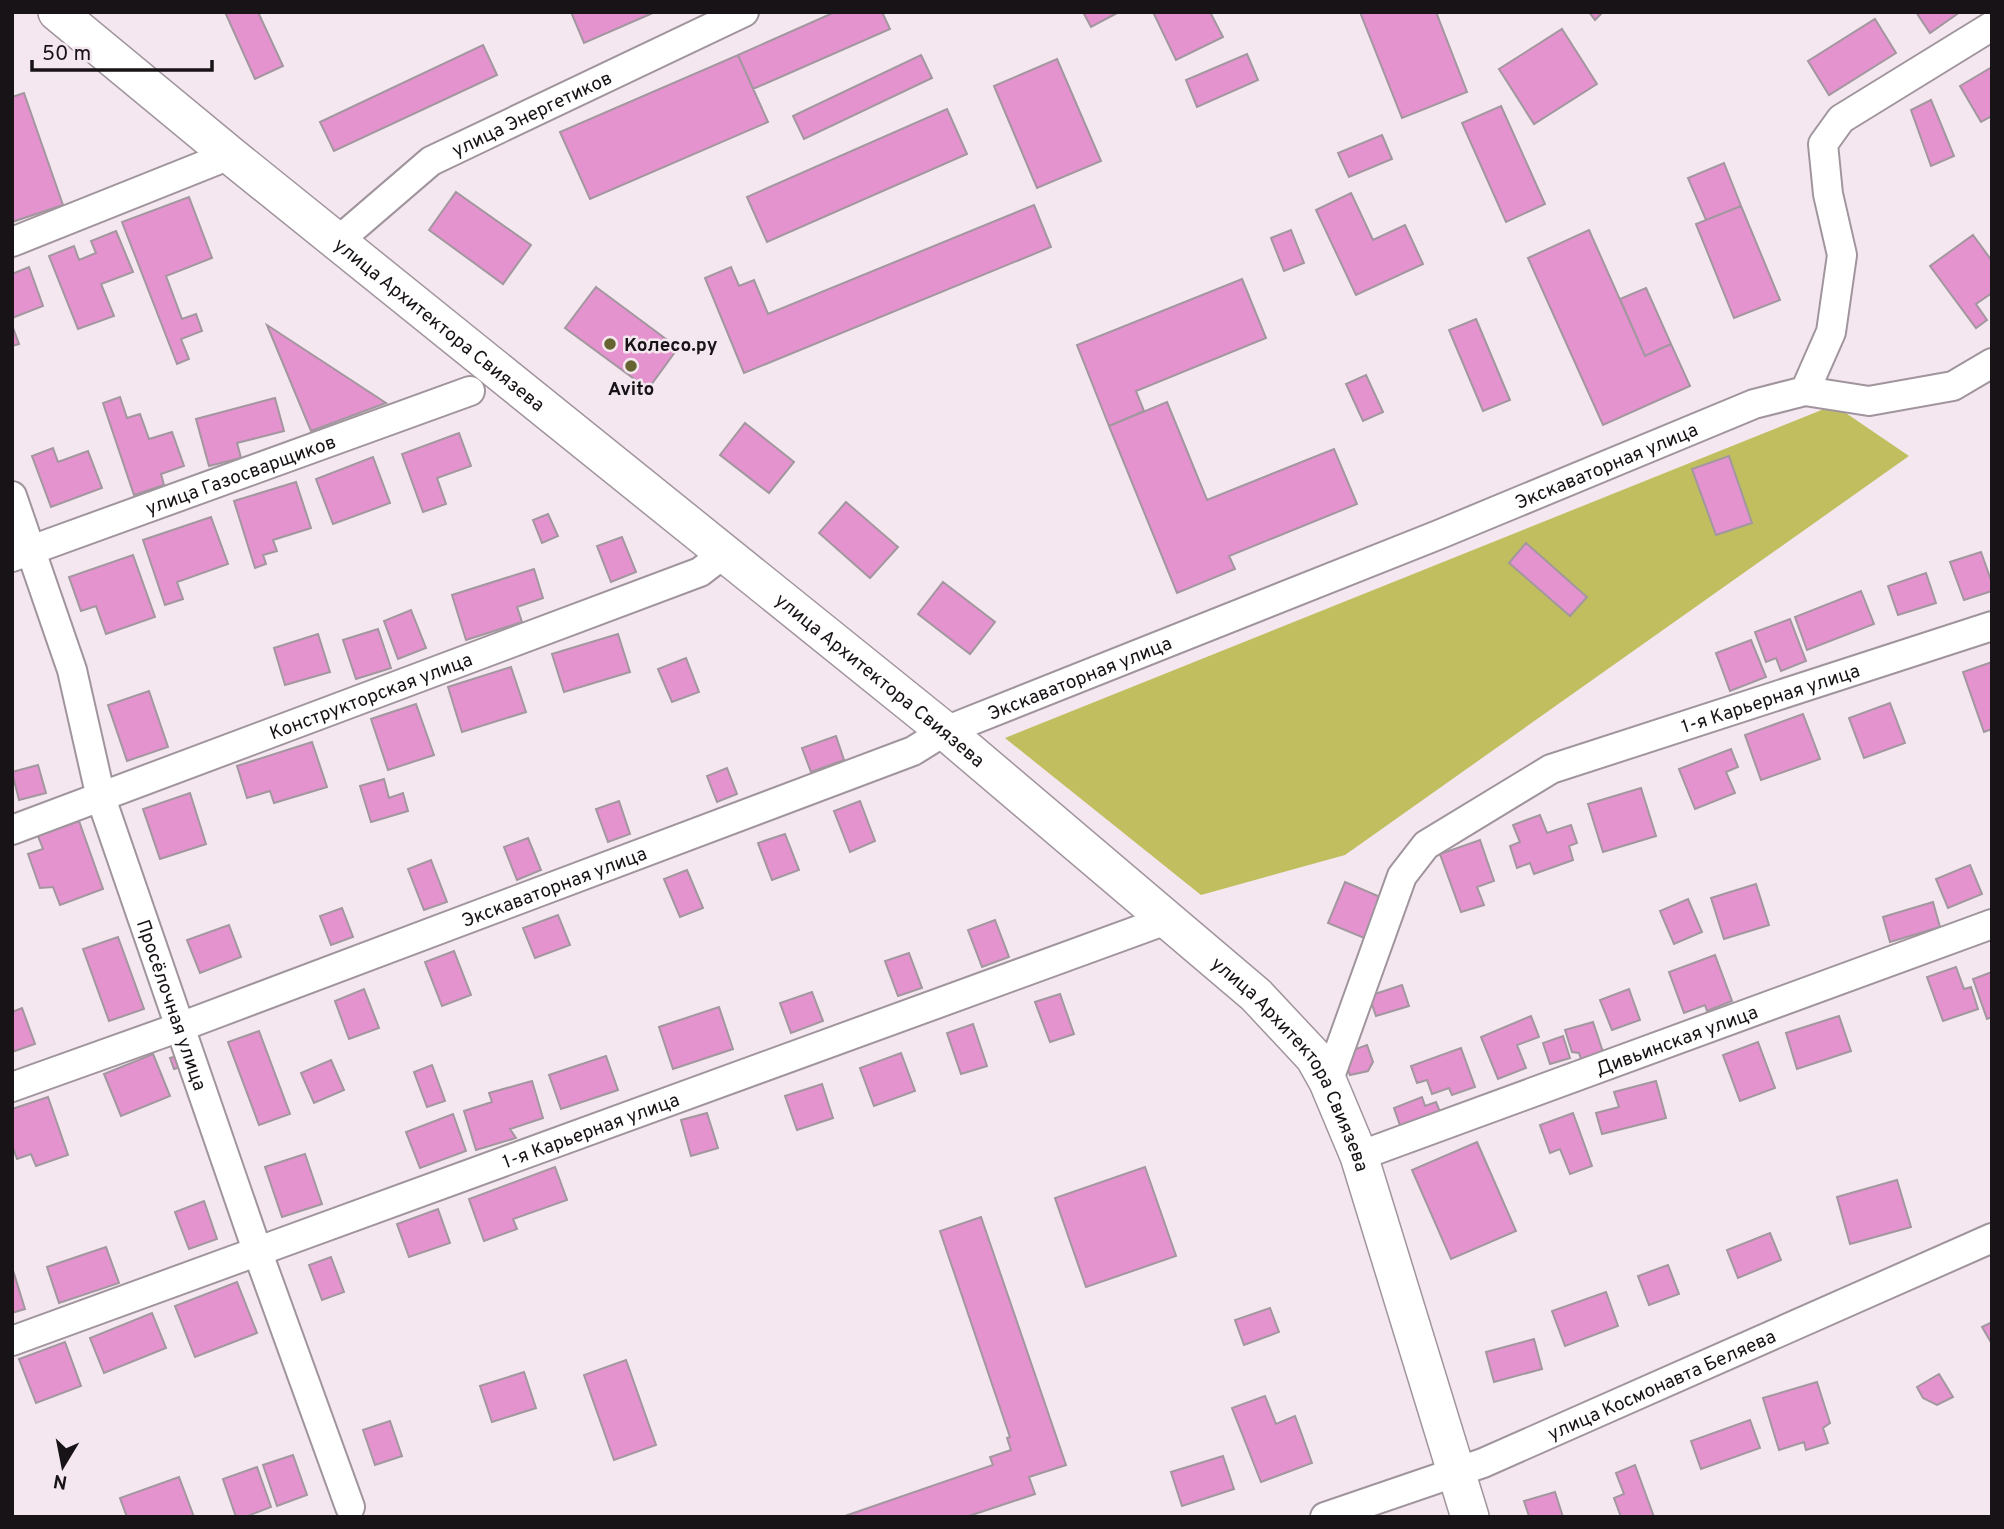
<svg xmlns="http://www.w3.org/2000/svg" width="2004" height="1529" font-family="Overpass,sans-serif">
	<rect width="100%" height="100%" fill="#f4e7f0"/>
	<path fill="#c0be5f" d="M1834,405L1909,456L1345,855L1201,895L1005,738Z"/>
	<path fill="#e493ce" stroke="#a3979f" stroke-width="2" d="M225,12H258L283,66L255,79Z
		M571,12H655L584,43Z
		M835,12H882L890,29L753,89L738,55Z
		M1083,12H1119L1091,27Z
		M1153,12H1210L1223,37L1176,60Z
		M1360,12H1436L1467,92L1402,118Z
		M1589,12H1603L1595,20Z
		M1916,12H1960L1930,33Z
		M1875,19L1896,53L1829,95L1808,61Z
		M1562,29L1597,84L1534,124L1499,69Z
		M483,45L497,75L334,151L320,122Z
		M1247,54L1258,80L1197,107L1186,80Z
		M738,55L768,122L590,199L560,132Z
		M921,55L932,78L804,139L793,116Z
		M1057,59L1101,161L1037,188L994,86Z
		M1992,67V116L1981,122L1960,86Z
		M24,93L63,205L12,222V97Z
		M1931,100L1954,156L1931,166L1911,110Z
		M1501,106L1545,204L1506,222L1462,123Z
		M947,109L967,154L767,242L747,197Z
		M1382,135L1392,159L1349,177L1338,153Z
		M1724,163L1741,206L1706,220L1688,178Z
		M456,192L531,245L503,284L429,230Z
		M1351,193L1373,240L1405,225L1423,264L1356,295L1316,210Z
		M189,197L212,258L166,276L182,319L196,314L202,331L181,339L189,359L177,364L122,222Z
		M1034,205L1051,247L744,373L705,278L731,267L739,286L754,280L768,314Z
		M1741,206L1780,300L1734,318L1696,224Z
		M1291,230L1304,263L1284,271L1271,238Z
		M1589,230L1645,356L1671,344L1690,386L1603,425L1528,258Z
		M116,231L133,272L101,284L114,316L78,329L49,256L74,246L79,260L96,253L91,241Z
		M1973,235L1992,261V293L1976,304L1987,320L1976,328L1930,266Z
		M29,267L43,306L12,318V274Z
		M1242,279L1266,338L1136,391L1144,411L1109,426L1077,345Z
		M596,287L678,348L648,389L565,328Z
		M1646,288L1671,344L1645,356L1620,299Z
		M1476,319L1510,400L1483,411L1449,330Z
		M12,325L19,344L12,346Z
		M267,325L386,403L311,431Z
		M1366,375L1383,412L1363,421L1346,384Z
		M120,397L127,418L140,414L149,439L172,432L184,466L161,474L164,485L134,495L103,403Z
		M275,398L284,431L237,443L241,458L209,466L196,419Z
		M1167,402L1207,500L1334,449L1357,504L1229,556L1235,569L1177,593L1109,426Z
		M745,423L794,462L769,493L720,455Z
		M459,433L471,466L437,478L446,504L423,512L402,454Z
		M53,448L58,462L88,451L102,488L51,507L32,456Z
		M1729,456L1752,523L1716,535L1692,469Z
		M373,457L390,503L333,524L316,479Z
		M296,482L311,528L273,540L277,551L263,555L266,564L255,568L234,501Z
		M846,502L898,547L870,578L819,533Z
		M548,514L558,536L542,543L533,520Z
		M211,517L228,564L177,582L183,599L165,605L143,540Z
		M622,537L636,572L611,582L597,546Z
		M1526,543L1587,597L1570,616L1509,563Z
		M1981,552L1992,583V591L1964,600L1950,562Z
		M133,555L155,617L106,634L96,606L81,611L69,577Z
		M534,569L543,598L517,607L522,622L466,640L452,595Z
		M1926,573L1936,603L1898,615L1888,586Z
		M943,582L995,622L970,654L918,614Z
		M1861,591L1874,624L1807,650L1795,617Z
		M411,610L426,648L398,659L384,621Z
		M1790,619L1806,661L1781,671L1776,658L1766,662L1755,632Z
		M378,629L391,668L356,679L343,640Z
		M318,634L330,672L285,685L274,648Z
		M618,634L630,672L564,692L552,654Z
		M1751,640L1766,677L1730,691L1716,653Z
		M686,658L699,692L672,702L658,669Z
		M1992,662V729L1984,732L1963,672Z
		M511,667L526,712L462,732L448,687Z
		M149,691L168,747L127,761L108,705Z
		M1890,703L1905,743L1864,758L1849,718Z
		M416,704L434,755L388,770L371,719Z
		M1803,714L1820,759L1761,780L1745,735Z
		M836,736L844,760L811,772L802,748Z
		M312,742L327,787L274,803L270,791L247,798L237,766Z
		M1731,749L1738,767L1726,772L1735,793L1695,809L1679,769Z
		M38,765L46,793L19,800L12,772Z
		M727,768L737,794L717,802L707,776Z
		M384,779L389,798L403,793L408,811L371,822L360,786Z
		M1641,788L1656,836L1603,852L1588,804Z
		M190,793L206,844L160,859L143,809Z
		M619,801L630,834L608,842L596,809Z
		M860,801L875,841L850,852L834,811Z
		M1540,815L1547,833L1571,825L1577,843L1569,846L1573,860L1534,874L1530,863L1517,868L1510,846L1520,842L1513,825Z
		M79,821L103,889L60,905L53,887L40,888L28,854L43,849L38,836Z
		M785,834L799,870L772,880L758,843Z
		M528,838L541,870L517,880L504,847Z
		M1480,840L1494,881L1477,887L1484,905L1461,912L1440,854Z
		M431,860L447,902L424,910L408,869Z
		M1970,865L1982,894L1948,908L1936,879Z
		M687,870L703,908L680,917L664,879Z
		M1345,882L1385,899L1369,940L1328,923Z
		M1756,884L1769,925L1724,939L1711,898Z
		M1688,899L1702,932L1674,944L1660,911Z
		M1933,902L1940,927L1890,942L1883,917Z
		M342,908L353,937L331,945L320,916Z
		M558,915L570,945L535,958L523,928Z
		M995,920L1009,957L982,967L968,930Z
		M229,925L241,957L200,973L187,940Z
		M118,937L144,1009L109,1021L83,949Z
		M454,951L471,995L442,1006L425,962Z
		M909,953L922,988L898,996L885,961Z
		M1715,955L1732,1001L1707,1011L1705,1005L1684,1013L1669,972Z
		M1956,967L1964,989L1971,987L1978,1009L1943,1021L1927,977Z
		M1992,972V1017L1987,1019L1973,979Z
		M1402,985L1409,1006L1376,1016L1369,996Z
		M364,989L379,1028L349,1039L335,1001Z
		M1629,989L1640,1020L1612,1030L1600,1000Z
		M812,992L823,1021L791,1033L780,1003Z
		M1060,994L1074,1034L1050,1042L1035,1002Z
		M719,1007L733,1049L673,1069L659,1027Z
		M22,1008L35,1044L12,1052V1012Z
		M1531,1016L1539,1037L1517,1045L1526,1068L1498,1079L1481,1037Z
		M1839,1016L1851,1051L1797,1069L1786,1033Z
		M1593,1022L1603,1052L1581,1059L1579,1053L1572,1052L1565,1030Z
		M973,1024L987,1066L961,1074L947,1033Z
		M259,1031L290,1114L259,1125L228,1042Z
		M1563,1036L1570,1058L1550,1064L1543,1043Z
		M1758,1042L1775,1088L1740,1101L1723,1055Z
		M1367,1045L1373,1062L1368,1071L1350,1075L1342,1054Z
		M1461,1048L1475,1087L1452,1095L1449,1088L1432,1094L1427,1080L1417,1083L1411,1066Z
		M901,1053L915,1091L874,1106L860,1068Z
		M153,1054L170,1096L121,1116L104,1074Z
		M181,1055L184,1066L174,1069L170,1058Z
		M606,1056L618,1090L561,1109L549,1075Z
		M331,1060L344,1090L314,1103L301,1073Z
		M432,1065L445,1101L427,1107L414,1072Z
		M532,1081L543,1118L510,1129L516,1138L476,1150L464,1111L492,1102L489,1093Z
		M1656,1081L1666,1118L1602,1134L1596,1113L1619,1107L1614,1092Z
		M822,1084L833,1118L797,1130L785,1096Z
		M48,1097L68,1155L36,1166L31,1154L17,1159L12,1145V1109Z
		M1422,1097L1425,1106L1436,1102L1443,1119L1403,1134L1394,1108Z
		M707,1113L718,1148L691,1156L681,1120Z
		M1573,1113L1592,1166L1570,1174L1560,1149L1550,1153L1540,1125Z
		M453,1114L466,1151L420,1168L406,1132Z
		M1477,1142L1516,1231L1451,1259L1412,1170Z
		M305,1154L322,1204L282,1217L265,1167Z
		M555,1167L567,1200L513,1219L517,1229L484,1241L469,1199Z
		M1145,1167L1176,1256L1086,1287L1055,1198Z
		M1897,1180L1911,1227L1850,1244L1837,1197Z
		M204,1201L217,1239L189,1249L175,1212Z
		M438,1209L450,1243L409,1257L397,1224Z
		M981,1217L1066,1465L1029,1477L1035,1494L966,1517H842L993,1465L990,1457L1011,1450L1007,1438L1010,1437L940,1231Z
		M1770,1233L1781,1260L1738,1278L1727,1250Z
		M106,1247L119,1283L59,1303L47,1267Z
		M331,1257L344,1292L322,1300L309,1265Z
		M1668,1265L1679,1294L1649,1305L1638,1276Z
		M12,1267L25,1309L12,1313Z
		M237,1282L257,1333L195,1357L175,1306Z
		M1606,1292L1618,1326L1565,1346L1552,1311Z
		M1270,1308L1279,1332L1244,1345L1235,1320Z
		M152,1313L166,1348L104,1373L90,1338Z
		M1992,1322V1344L1982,1327Z
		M1534,1339L1542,1369L1494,1382L1486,1352Z
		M65,1342L81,1386L36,1403L19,1359Z
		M626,1360L656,1445L614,1460L584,1375Z
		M524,1372L536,1408L492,1422L480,1386Z
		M1939,1374L1953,1397L1937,1405L1923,1398L1917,1387Z
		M1817,1382L1830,1423L1823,1428L1828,1443L1806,1450L1804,1442L1779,1450L1763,1398Z
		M1265,1396L1276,1424L1295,1416L1312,1463L1261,1482L1232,1408Z
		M1750,1420L1760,1448L1701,1469L1691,1441Z
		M390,1421L402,1456L375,1465L363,1430Z
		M293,1455L307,1495L277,1506L263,1465Z
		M1223,1456L1234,1489L1182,1506L1171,1472Z
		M1635,1465L1654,1517H1621L1614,1498L1624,1494L1616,1473Z
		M257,1467L271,1507L245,1517H236L223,1479Z
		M179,1477L194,1517H127L120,1498Z
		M1555,1492L1563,1517H1526L1529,1516L1524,1501Z"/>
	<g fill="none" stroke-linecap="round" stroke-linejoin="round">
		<defs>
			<g id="minor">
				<path id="s1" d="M338,241L431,161L744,12"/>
				<path d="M12,242L230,155"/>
				<path d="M1805,391L1831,332L1842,255L1828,194L1823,144L1841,119L1992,26"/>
				<path id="s2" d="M12,496L72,670L101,798L258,1253L350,1507"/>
				<path id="s3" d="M12,557L470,391"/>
				<path id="s4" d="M12,830L700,572L726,552"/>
				<path id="s5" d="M1328,1082L1402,876L1426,845L1551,769L1992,626"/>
				<path id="s6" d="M12,1087L180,1027L913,751L945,731L1438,535L1754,404L1805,391L1869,401L1953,386L1992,363"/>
				<path id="s7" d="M1359,1156L1992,924"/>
				<path id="s8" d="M12,1341L1169,919"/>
				<path id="s9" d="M1325,1517L1483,1463L1992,1238"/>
			</g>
			<g id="major">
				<path id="s10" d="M57,12L230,155L945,731L1256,995L1314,1057L1328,1082L1359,1156L1470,1517"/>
			</g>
		</defs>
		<use href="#minor" stroke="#a1959d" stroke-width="32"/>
		<use href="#major" stroke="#a1959d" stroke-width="40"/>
		<use href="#minor" stroke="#fff" stroke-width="28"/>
		<use href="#major" stroke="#fff" stroke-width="37"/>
	</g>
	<g fill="#666532" stroke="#f4e7f0" stroke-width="2.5">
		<circle cx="610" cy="344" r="7"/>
		<circle cx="631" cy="366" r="7"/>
	</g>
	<g text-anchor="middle" stroke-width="5" stroke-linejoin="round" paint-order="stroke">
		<g font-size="19" fill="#181316" stroke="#f4e7f0">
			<text dy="7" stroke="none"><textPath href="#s1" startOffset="234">улица Энергетиков</textPath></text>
			<text dy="7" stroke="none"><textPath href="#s10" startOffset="494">улица Архитектора Свиязева</textPath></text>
			<text dy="7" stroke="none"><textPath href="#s6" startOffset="1712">Экскаваторная улица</textPath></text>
			<text dy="7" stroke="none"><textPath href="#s3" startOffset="243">улица Газосварщиков</textPath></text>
			<text dy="7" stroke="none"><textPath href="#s6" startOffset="1144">Экскаваторная улица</textPath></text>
			<text dy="7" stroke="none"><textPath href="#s10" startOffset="1060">улица Архитектора Свиязева</textPath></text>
			<text dy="7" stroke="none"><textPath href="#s4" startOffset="383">Конструкторская улица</textPath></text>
			<text dy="7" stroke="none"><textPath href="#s5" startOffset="635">1-я Карьерная улица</textPath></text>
			<text dy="7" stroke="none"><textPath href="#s6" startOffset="578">Экскаваторная улица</textPath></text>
			<text dy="7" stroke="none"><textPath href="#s2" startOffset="534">Просёлочная улица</textPath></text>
			<text dy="7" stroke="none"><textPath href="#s7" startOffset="338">Дивьинская улица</textPath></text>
			<text dy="7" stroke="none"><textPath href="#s10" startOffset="1628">улица Архитектора Свиязева</textPath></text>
			<text dy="7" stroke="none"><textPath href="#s8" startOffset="616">1-я Карьерная улица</textPath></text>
			<text dy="7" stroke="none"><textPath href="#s9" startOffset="362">улица Космонавта Беляева</textPath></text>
		</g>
		<g font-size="19" font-weight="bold" fill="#181316" stroke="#f4e7f0" text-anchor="start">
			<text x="624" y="351">Колесо.ру</text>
			<text x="631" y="395" text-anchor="middle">Avito</text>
		</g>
	</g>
	<rect width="2004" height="1529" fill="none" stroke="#181316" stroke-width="28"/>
	<g transform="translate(63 1466) rotate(190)" stroke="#f4e7f0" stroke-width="5" paint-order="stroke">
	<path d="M0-5L12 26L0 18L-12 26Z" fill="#181316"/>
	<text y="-10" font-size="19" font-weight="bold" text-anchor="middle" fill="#181316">N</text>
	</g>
	<path d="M32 60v10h180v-10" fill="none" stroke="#181316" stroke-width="3.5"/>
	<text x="42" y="60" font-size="21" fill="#181316" stroke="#f4e7f0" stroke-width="5" paint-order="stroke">50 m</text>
</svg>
